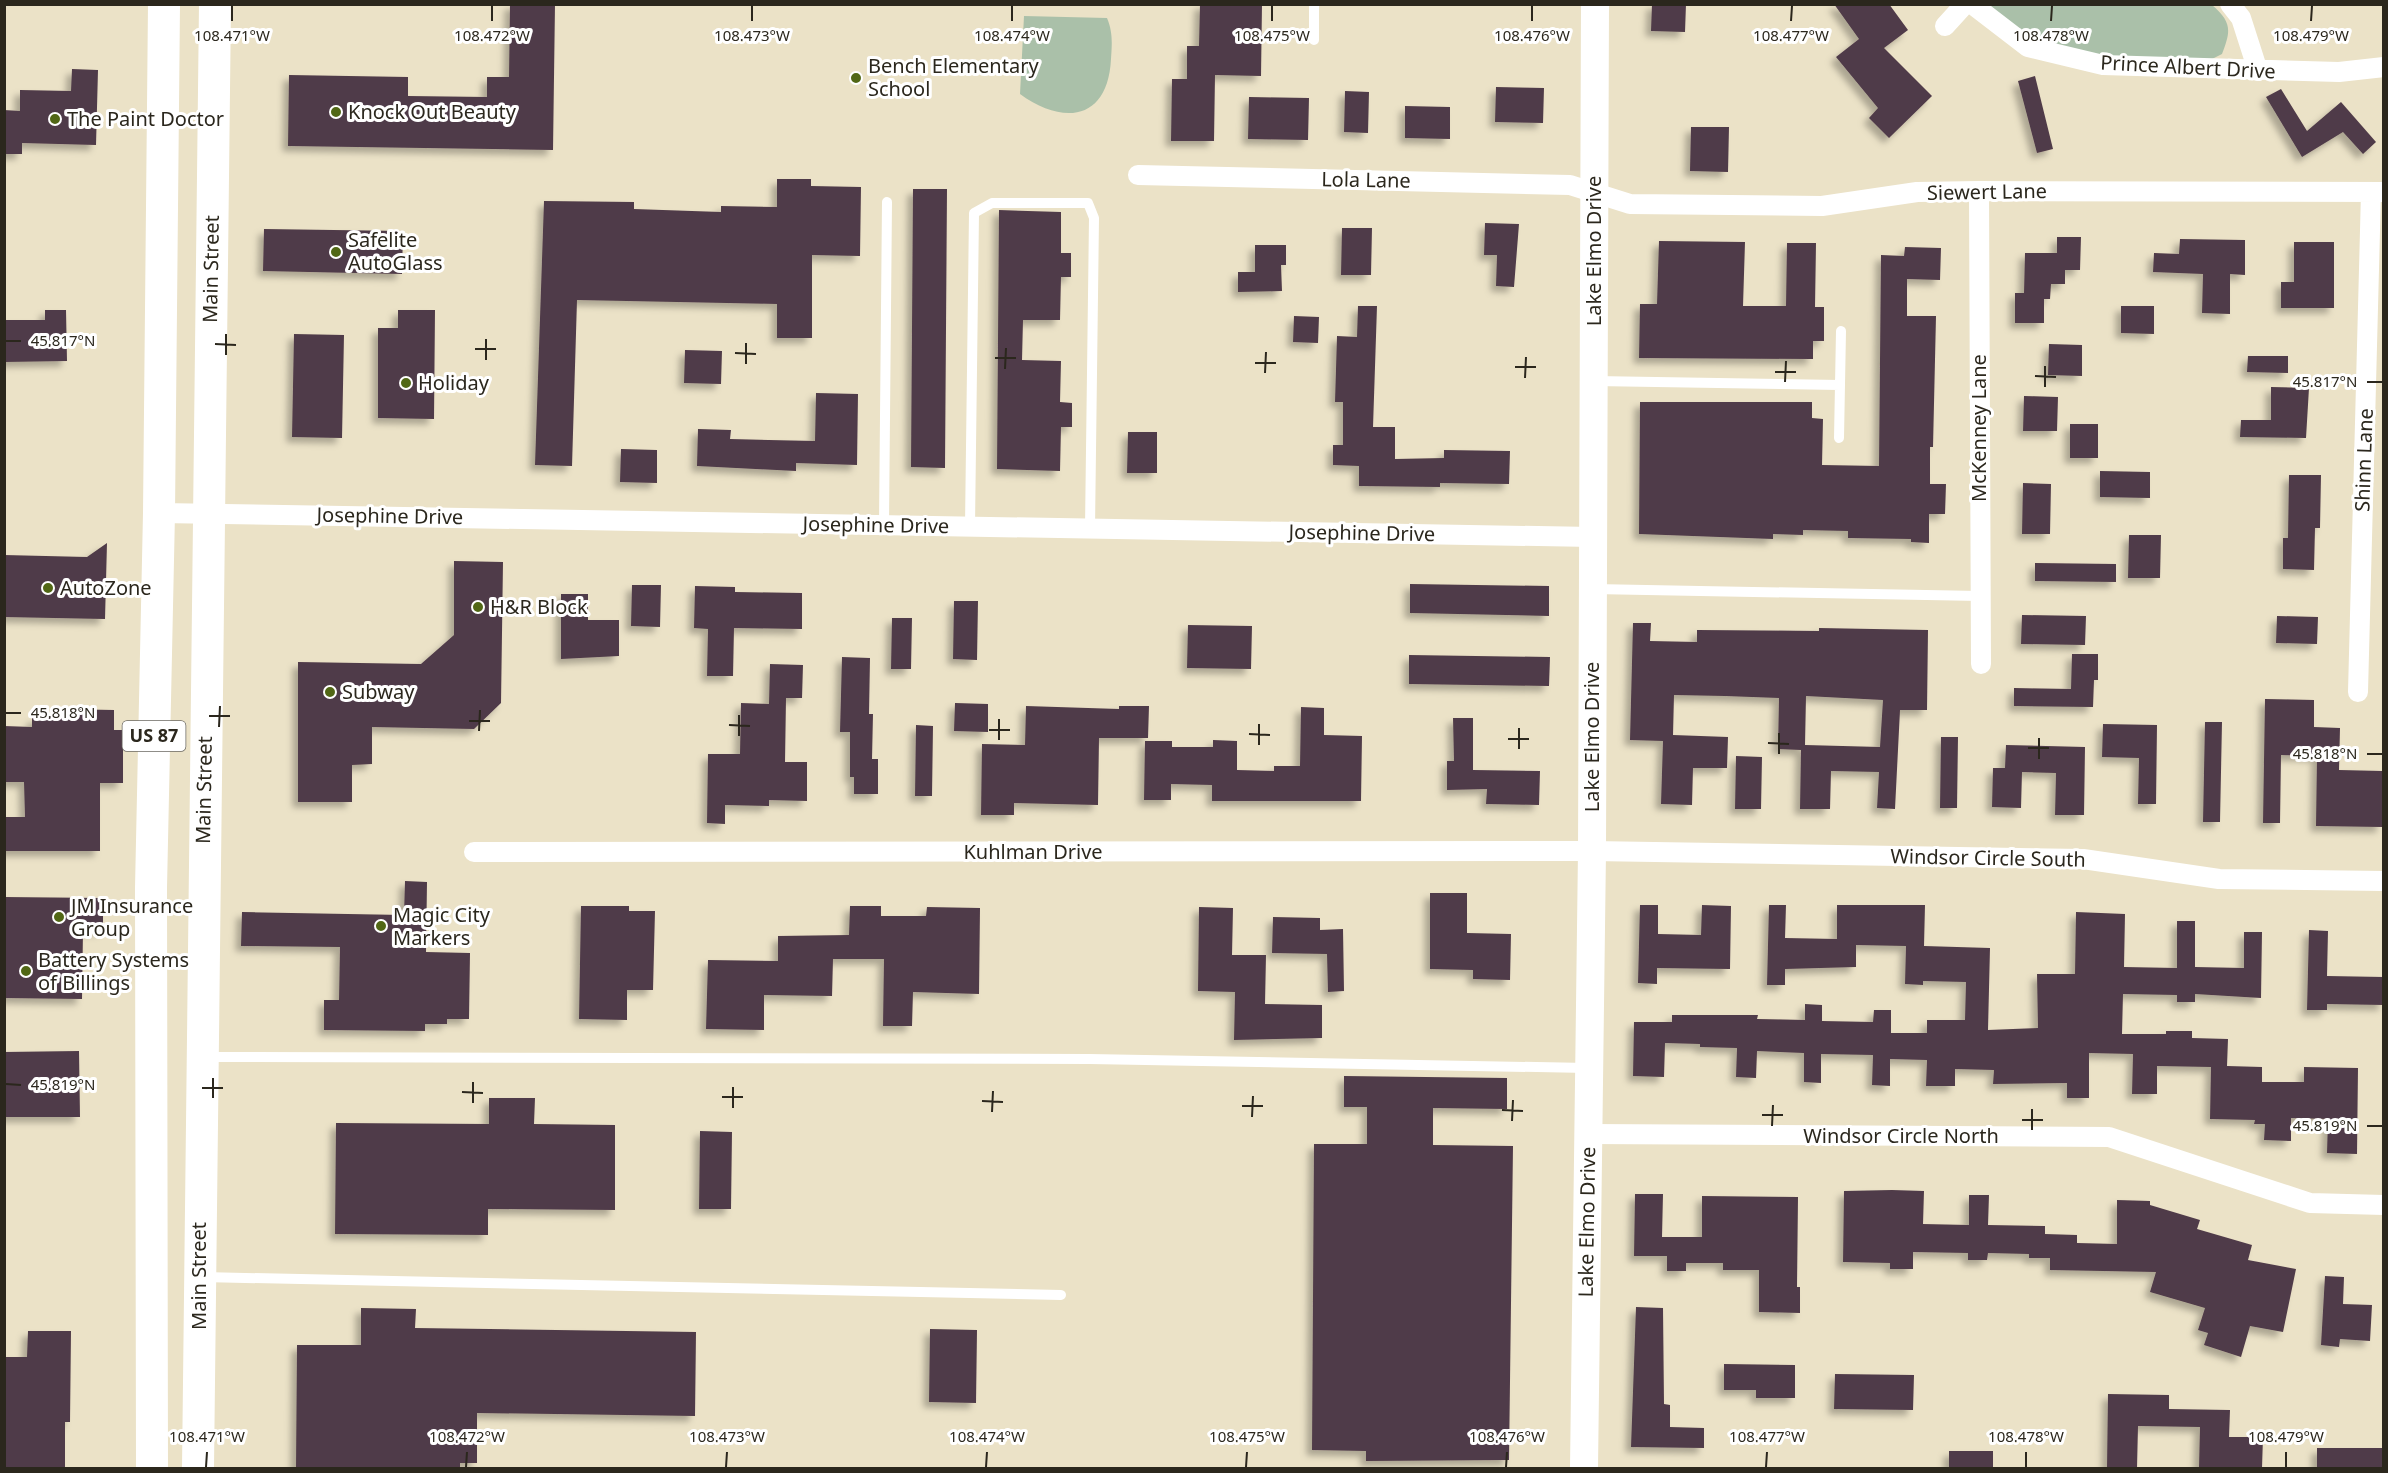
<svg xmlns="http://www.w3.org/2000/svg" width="2388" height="1473" font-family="'Noto Sans',sans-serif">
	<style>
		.green { fill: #aac0a9 }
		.building { fill: #503b48; fill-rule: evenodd; filter: url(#shadow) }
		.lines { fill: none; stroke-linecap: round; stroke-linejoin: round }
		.lane { stroke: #fff; stroke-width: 10 }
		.street { stroke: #fff; stroke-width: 20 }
		.secondary { stroke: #fff; stroke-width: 28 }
		.primary { stroke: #fff; stroke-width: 32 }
		.ticks { fill: none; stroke: #2b271d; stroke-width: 2 }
		.poi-dot { fill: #516715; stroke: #fff; stroke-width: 2 }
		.labels { text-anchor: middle; stroke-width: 6; stroke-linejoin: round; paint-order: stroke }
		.shield { fill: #fff; stroke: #6b6861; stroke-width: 1.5 }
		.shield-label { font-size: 18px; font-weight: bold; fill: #2b271d }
		.poi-label { font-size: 20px; fill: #2b271d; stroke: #fff; text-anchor: start }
		.street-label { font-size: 20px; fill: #2b271d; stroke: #fff }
		.ticks-label { font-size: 15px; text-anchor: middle; fill: #2b271d; stroke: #fff; stroke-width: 6; stroke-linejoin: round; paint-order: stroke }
	</style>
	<defs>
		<filter id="shadow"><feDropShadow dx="-5.5" dy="5.5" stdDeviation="3" flood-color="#0004"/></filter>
	</defs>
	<rect width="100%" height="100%" fill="#ebe2c7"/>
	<path class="green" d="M1984 5H2212C2232 22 2231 31 2222 54L2210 60 2105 58 2045 47Z
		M1024 16 1107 18C1113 32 1112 44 1111 59 1108 120 1064 126 1020 94Z"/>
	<path class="building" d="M510 4H555L553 150 288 146 289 75 408 77V96L487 97V77H509Z
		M1200 4H1262L1261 76 1215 75 1214 141H1171L1172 79H1187V46H1199Z
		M1652 4H1686L1685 32 1651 31Z
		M1834 4H1889L1908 30 1884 48 1932 96 1889 138 1869 118 1878 108 1836 57 1859 39Z
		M72 69 98 70 96 145 22 143V154H4V110L20 111V90L71 91Z
		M2035 76 2053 149 2037 153 2018 81Z
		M1496 87 1544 88 1543 123 1495 122Z
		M2281 89 2307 131 2341 102 2376 142 2363 154 2343 132 2302 157 2266 97Z
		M1345 91 1369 92 1368 133 1344 132Z
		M1249 97 1309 98 1308 140 1248 139Z
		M1405 106 1450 107V139L1405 138Z
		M1691 127H1729L1728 172 1690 171Z
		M777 179H811V186L861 187 860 256 812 255V338H777V304L577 300 572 466 535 465 544 201 634 202V209L721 212V206L777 207Z
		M913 189H947L945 468 911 467Z
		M999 210 1061 212V253H1071V277H1061L1060 320H1023L1022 360 1061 361 1060 402 1072 403V427H1061L1060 471 997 469Z
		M1485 223 1519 224 1514 287 1496 286 1497 255H1484Z
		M1342 228H1372L1371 275H1341Z
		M264 229 403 231 402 274 263 271Z
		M2057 237H2081L2080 270H2065V284H2051L2050 299H2044V323H2015V293H2024L2025 253H2057Z
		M2180 239 2245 240V275L2230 274V314L2202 313 2203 274 2153 272 2154 253 2179 254Z
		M1659 241 1745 242 1743 306H1786L1787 243H1816L1815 307H1824V341H1813V359L1639 358 1640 304H1657Z
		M2294 242H2334V308H2281V282H2294Z
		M1255 245H1286V265H1281L1282 291 1238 292V272H1255Z
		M1905 247 1941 248 1940 280 1907 279V316H1936L1933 447H1930V484H1946L1945 514H1929V543L1911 542V539L1848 538V531L1803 530V535L1773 534V539L1639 534 1640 402H1812V418L1823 419 1822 465 1879 466 1881 255 1904 256Z
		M1358 306H1377L1373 427H1395V459L1444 458V450L1510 451 1509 484 1440 483V487L1359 486V466L1333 465V445H1343V402H1335L1337 336 1357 337Z
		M2121 306H2154V334L2121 333Z
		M45 310H66L67 361 4 362V320H45Z
		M398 310H435L434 419 378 418V328H398Z
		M1294 316 1319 317 1318 343 1293 342Z
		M294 334 344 335 342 438 292 437Z
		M2049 344 2082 345V376L2048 375Z
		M685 350 722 351 721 384 684 383Z
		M2248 356H2288V373L2247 372Z
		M2271 387 2309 388 2306 438 2240 437 2241 420H2271Z
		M816 393 858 394 857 465 796 463V471L697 466 698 429 731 430 730 439 815 441Z
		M2024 396 2058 397 2057 431H2023Z
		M2070 424H2098V458H2070Z
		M1128 432H1157V473H1127Z
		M621 449 657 450V483L620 482Z
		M2100 471 2150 472V498L2100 497Z
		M2289 475H2321L2320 528H2315L2314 570 2283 569V538H2288Z
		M2023 483 2051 484 2050 534H2022Z
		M2129 535H2161L2160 578H2128Z
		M107 543 105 619 4 617V555L87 557Z
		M454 561 503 562 501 703 474 729 372 727V764L352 765V802H298V662L421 664 454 635Z
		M2035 563 2116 564V582L2035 581Z
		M1410 584 1549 586V616L1410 613Z
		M632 585H661L660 627 631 626Z
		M695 586 735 587V592L802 593V629L734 628 733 676H707L708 629 694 628Z
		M561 594H588V620H619V656L561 659Z
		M954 601H978L977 660 953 659Z
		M2022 615 2086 616 2085 645 2021 644Z
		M2277 616 2318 617 2317 644 2276 643Z
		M892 618H912L911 669H891Z
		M1633 623H1651L1650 641 1697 642V630L1819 631V628L1928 630 1927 710H1900L1895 809 1877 808 1879 772 1831 771 1830 809H1800L1801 750 1778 749 1779 698 1725 696 1674 695 1673 735 1728 737 1727 768H1693L1692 805 1661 804 1663 741 1630 740ZM1806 696 1883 700 1880 747 1805 745Z
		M1188 625 1252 626 1251 669 1187 668Z
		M2072 654H2098V680H2094L2093 707 2014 706V688L2071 689Z
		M1409 655 1550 657 1549 686 1409 684Z
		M842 657 870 658 869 714H873L872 759H878V794H854V777H850V732H840Z
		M770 664 803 665 802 698H786L785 762H807V801L769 800V806L725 805V824L707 823 708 754H740L741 703 769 704Z
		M2265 699 2314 700V727L2340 728 2339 770 2383 771 2382 827 2316 826 2317 756 2281 755 2280 823H2263Z
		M955 703 988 704V732L954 731Z
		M1026 706 1119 709V706H1149L1148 738H1099L1098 805 1014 803V815H981L982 744 1025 745Z
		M1301 707 1324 708V735L1362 736 1361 801H1212V785L1171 784V800H1144L1145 741H1172V747H1213V740L1237 741V770L1274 771V766H1300Z
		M59 709 114 710V730H123V783H100V851H4V817H25L24 782H4V726L32 727V718H59Z
		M1453 718H1473V770L1540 771 1539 805 1486 804 1487 789 1447 790V761H1454Z
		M2205 722H2222L2220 822H2203Z
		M2103 724 2157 725 2156 804H2138L2139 758 2102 757Z
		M916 725 933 726 932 796H915Z
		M1941 737H1958L1957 808H1940Z
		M2006 745 2085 747 2084 815H2055L2056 773 2022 772 2021 808 1992 807 1993 768H2005Z
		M1736 756 1762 757 1761 809H1735Z
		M405 881 427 882 426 952 470 953 469 1019H447V1024H425V1031L324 1030V1000H339L340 947 241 946 242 912 404 915Z
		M1430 893H1467V933L1511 934 1510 980 1473 979V970L1430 969Z
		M4 897 103 898V930H83L82 999 4 998Z
		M1640 905H1658V934L1701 935 1702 905 1731 906 1730 969 1657 968V984L1638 983Z
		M1769 905H1786L1785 938 1837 939V905H1925L1924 946 1990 948 1988 1030 2038 1028 2037 974H2075L2076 912 2125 914 2124 967 2177 968V921H2195V967L2244 968V932H2262L2261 998 2195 994V1002H2177V995L2123 994 2122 1034H2166V1031H2192V1038L2228 1039 2227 1066 2262 1067V1082H2304V1067L2358 1068 2357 1154 2327 1153 2328 1119 2291 1118V1141L2264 1140 2265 1124H2254L2255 1120 2210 1119 2211 1067 2157 1066V1094H2132L2133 1054 2089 1053V1098H2067V1083L1993 1084 1994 1070 1955 1069V1086H1926L1927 1060 1890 1059V1086L1872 1085 1873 1055 1821 1054V1083L1804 1082V1053L1757 1051 1756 1078 1736 1077 1737 1048 1700 1047V1044L1665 1043 1664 1077 1633 1076 1634 1022H1672V1015H1758L1757 1019 1805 1020V1004L1822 1005V1021L1873 1022 1874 1010H1891V1033H1927V1020H1965L1966 982 1923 981V985L1905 984 1906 946 1856 945V967L1785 969V985H1767Z
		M581 906H629V911H655L653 990H627V1020L579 1019Z
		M850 906H881V916H926L927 907 980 908 979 994 913 992 912 1026H883L884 959H833L832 996 764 995V1030L706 1029 708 960 778 961V936L849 935Z
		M1199 907 1233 908 1232 955H1266L1265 1004 1322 1005V1038L1234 1040 1235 992 1198 991Z
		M1273 917 1320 918V930L1343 929 1344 991 1328 992 1327 954 1272 953Z
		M2309 930 2328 931 2327 976 2384 977V1005L2327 1004V1010H2307Z
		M79 1051 80 1117H4V1052Z
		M1344 1076 1507 1078V1109L1433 1108V1145L1513 1146 1509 1460 1366 1461V1451L1312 1450 1314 1144H1367V1107H1344Z
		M489 1098H535L534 1124 615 1125V1210L488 1209V1235L335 1234 336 1123 489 1124Z
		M700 1131 732 1132 731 1209H699Z
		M1892 1190 1924 1191 1923 1224 1969 1225V1195H1989L1988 1225 2045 1226V1234L2077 1235V1243L2117 1244V1200L2150 1201V1205L2200 1220 2197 1229 2252 1245 2248 1260 2296 1269 2283 1332 2250 1326 2241 1357 2204 1345 2208 1333 2198 1330 2205 1308 2150 1292 2156 1272 2050 1270V1258H2029V1254L1988 1253 1987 1260H1968V1253L1913 1252V1269H1890V1263L1843 1262 1844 1191Z
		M1635 1194H1663L1662 1237H1702V1196L1798 1197 1797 1287H1800V1313L1759 1312V1270H1723V1263H1686V1271H1667V1256H1634Z
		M2325 1276 2344 1277 2343 1304 2372 1305 2370 1341 2340 1339 2339 1347 2321 1345Z
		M1636 1307 1663 1308 1664 1404 1670 1405V1427L1704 1428V1448L1631 1447Z
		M361 1308 416 1309 415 1328 696 1332 695 1416 477 1413V1463H460V1468H296L297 1345H361Z
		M930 1329 977 1330 976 1403 929 1402Z
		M28 1331H71L70 1422H65V1468L4 1467V1357H27Z
		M1724 1364 1795 1365V1398H1756V1390H1724Z
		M1835 1374 1914 1375 1913 1410 1834 1409Z
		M2108 1394 2169 1395V1409L2230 1410 2229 1437H2263L2262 1468H2199L2200 1427 2138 1426 2137 1468H2107Z
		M2317 1448H2384V1468H2317Z
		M1949 1451H1993V1468H1949Z"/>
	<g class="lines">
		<path class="lane" d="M1314 40V4
			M1594 381 1840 385
			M1839 438 1841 331
			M884 525 887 202
			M970 526 974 213 992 203H1088L1094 218 1090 528
			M1593 589 1980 596
			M206 1057 1089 1059 1588 1068
			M202 1277 1061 1295"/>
		<path class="street" d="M1972 4 2028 47 2103 65 2339 72 2384 67
			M2230 4 2241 18 2258 71
			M1945 26 1965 4
			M1138 175 1570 185 1630 204 1822 206 1917 192 1979 191 2384 192
			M1979 191 1981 664
			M159 513 1593 537
			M2358 692 2371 192
			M474 852 1592 851 2083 859 2219 879 2384 881
			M1587 1134 2109 1137 2310 1203 2384 1205"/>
		<path class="secondary" d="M1584 1468 1592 851 1595 4"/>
		<path class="primary" d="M152 1468 151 888 159 513 164 4
			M198 1468 215 4"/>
	</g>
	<path class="ticks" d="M232 21V6M492 21V6M752 21V6M1012 21V6M1272 21V6M1532 21V6M1791 21 1792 6M2051 21 2052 6M2311 21 2312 6M6 341H21M215 344 236 345M475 349H496M735 353 756 354M226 355V334M995 358H1016M486 360V339M1255 363H1276M746 364V343M1515 367H1536M1005 369 1006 348M1775 372H1796M1265 373 1266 352M2035 376 2056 377M1525 378 1526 357M1785 382 1786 361M2367 382H2382M2045 387V366M6 713H21M209 716H230M469 721H490M729 725 750 726M219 727 220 706M989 730H1010M479 731 480 710M1249 734 1270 735M739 736V715M1508 739H1529M999 740V719M1768 743 1789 744M1259 745V724M2028 748H2049M1519 749V728M1779 754V733M2367 754H2382M2039 759V738M6 1084 21 1085M202 1088H223M462 1092 483 1093M722 1097H743M213 1098V1078M982 1101 1003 1102M473 1103V1082M1242 1106H1263M733 1108V1087M1502 1110 1523 1111M992 1112 993 1091M1762 1115H1783M1252 1117 1253 1096M2022 1120H2043M1512 1121 1513 1100M1772 1126 1773 1105M2367 1126H2382M2032 1130V1109M206 1467 207 1452M466 1467 467 1452M726 1467 727 1452M986 1467 987 1452M1246 1467 1247 1452M1506 1467 1507 1452M1766 1467 1767 1452M2026 1467V1452M2286 1467V1452"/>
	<g class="poi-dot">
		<circle cx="856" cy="78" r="6"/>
		<circle cx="336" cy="112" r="6"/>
		<circle cx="55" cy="119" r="6"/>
		<circle cx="336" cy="252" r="6"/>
		<circle cx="406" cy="383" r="6"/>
		<circle cx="48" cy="588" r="6"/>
		<circle cx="478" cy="607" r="6"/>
		<circle cx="330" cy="692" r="6"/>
		<circle cx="59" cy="917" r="6"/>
		<circle cx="381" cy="926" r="6"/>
		<circle cx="26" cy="971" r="6"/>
	</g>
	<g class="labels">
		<rect class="shield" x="122.5" y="721" width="63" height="30" rx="4.5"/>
		<g class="shield-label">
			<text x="154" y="742">US 87</text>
		</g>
		<g class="poi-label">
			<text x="868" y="73">Bench Elementary<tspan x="868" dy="23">School</tspan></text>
			<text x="348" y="119">Knock Out Beauty</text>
			<text x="67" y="126">The Paint Doctor</text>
			<text x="348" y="247">Safelite<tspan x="348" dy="23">AutoGlass</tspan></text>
			<text x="418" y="390">Holiday</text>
			<text x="60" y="595">AutoZone</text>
			<text x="490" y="614">H&amp;R Block</text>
			<text x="342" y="699">Subway</text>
			<text x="71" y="913">JM Insurance<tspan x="71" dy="23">Group</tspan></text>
			<text x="393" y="922">Magic City<tspan x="393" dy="23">Markers</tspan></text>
			<text x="38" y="967">Battery Systems<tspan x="38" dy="23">of Billings</tspan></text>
		</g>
		<g class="street-label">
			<text transform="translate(2188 67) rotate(3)" y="7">Prince Albert Drive</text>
			<text transform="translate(1366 180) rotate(1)" y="7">Lola Lane</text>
			<text transform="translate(1987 192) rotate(-1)" y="7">Siewert Lane</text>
			<text transform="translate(1594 251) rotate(-90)" y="7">Lake Elmo Drive</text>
			<text transform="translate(211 269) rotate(-89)" y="7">Main Street</text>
			<text transform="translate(1979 428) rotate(-90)" y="7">McKenney Lane</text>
			<text transform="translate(2364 460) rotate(-88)" y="7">Shinn Lane</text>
			<text transform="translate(390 516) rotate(1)" y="7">Josephine Drive</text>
			<text transform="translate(876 525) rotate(1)" y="7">Josephine Drive</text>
			<text transform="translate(1362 533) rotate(1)" y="7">Josephine Drive</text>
			<text transform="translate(1592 737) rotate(-90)" y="7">Lake Elmo Drive</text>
			<text transform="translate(204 790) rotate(-89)" y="7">Main Street</text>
			<text x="1033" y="859">Kuhlman Drive</text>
			<text transform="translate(1988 858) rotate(1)" y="7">Windsor Circle South</text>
			<text x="1901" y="1143">Windsor Circle North</text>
			<text transform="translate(1587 1222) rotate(-89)" y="7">Lake Elmo Drive</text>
			<text transform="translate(199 1276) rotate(-90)" y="7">Main Street</text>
		</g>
	</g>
	<g class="ticks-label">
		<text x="232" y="41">108.471°W</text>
		<text x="492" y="41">108.472°W</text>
		<text x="752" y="41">108.473°W</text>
		<text x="1012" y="41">108.474°W</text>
		<text x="1272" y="41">108.475°W</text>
		<text x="1532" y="41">108.476°W</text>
		<text x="1791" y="41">108.477°W</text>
		<text x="2051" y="41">108.478°W</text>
		<text x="2311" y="41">108.479°W</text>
		<text x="63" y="346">45.817°N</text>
		<text x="2325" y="387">45.817°N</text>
		<text x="63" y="718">45.818°N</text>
		<text x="2325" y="759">45.818°N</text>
		<text x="63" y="1090">45.819°N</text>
		<text x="2325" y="1131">45.819°N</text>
		<text x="207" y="1442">108.471°W</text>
		<text x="467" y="1442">108.472°W</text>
		<text x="727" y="1442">108.473°W</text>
		<text x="987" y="1442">108.474°W</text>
		<text x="1247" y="1442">108.475°W</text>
		<text x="1507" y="1442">108.476°W</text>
		<text x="1767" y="1442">108.477°W</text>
		<text x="2026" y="1442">108.478°W</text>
		<text x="2286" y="1442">108.479°W</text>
	</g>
	<rect width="2388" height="1473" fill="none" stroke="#2b271d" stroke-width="12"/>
</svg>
